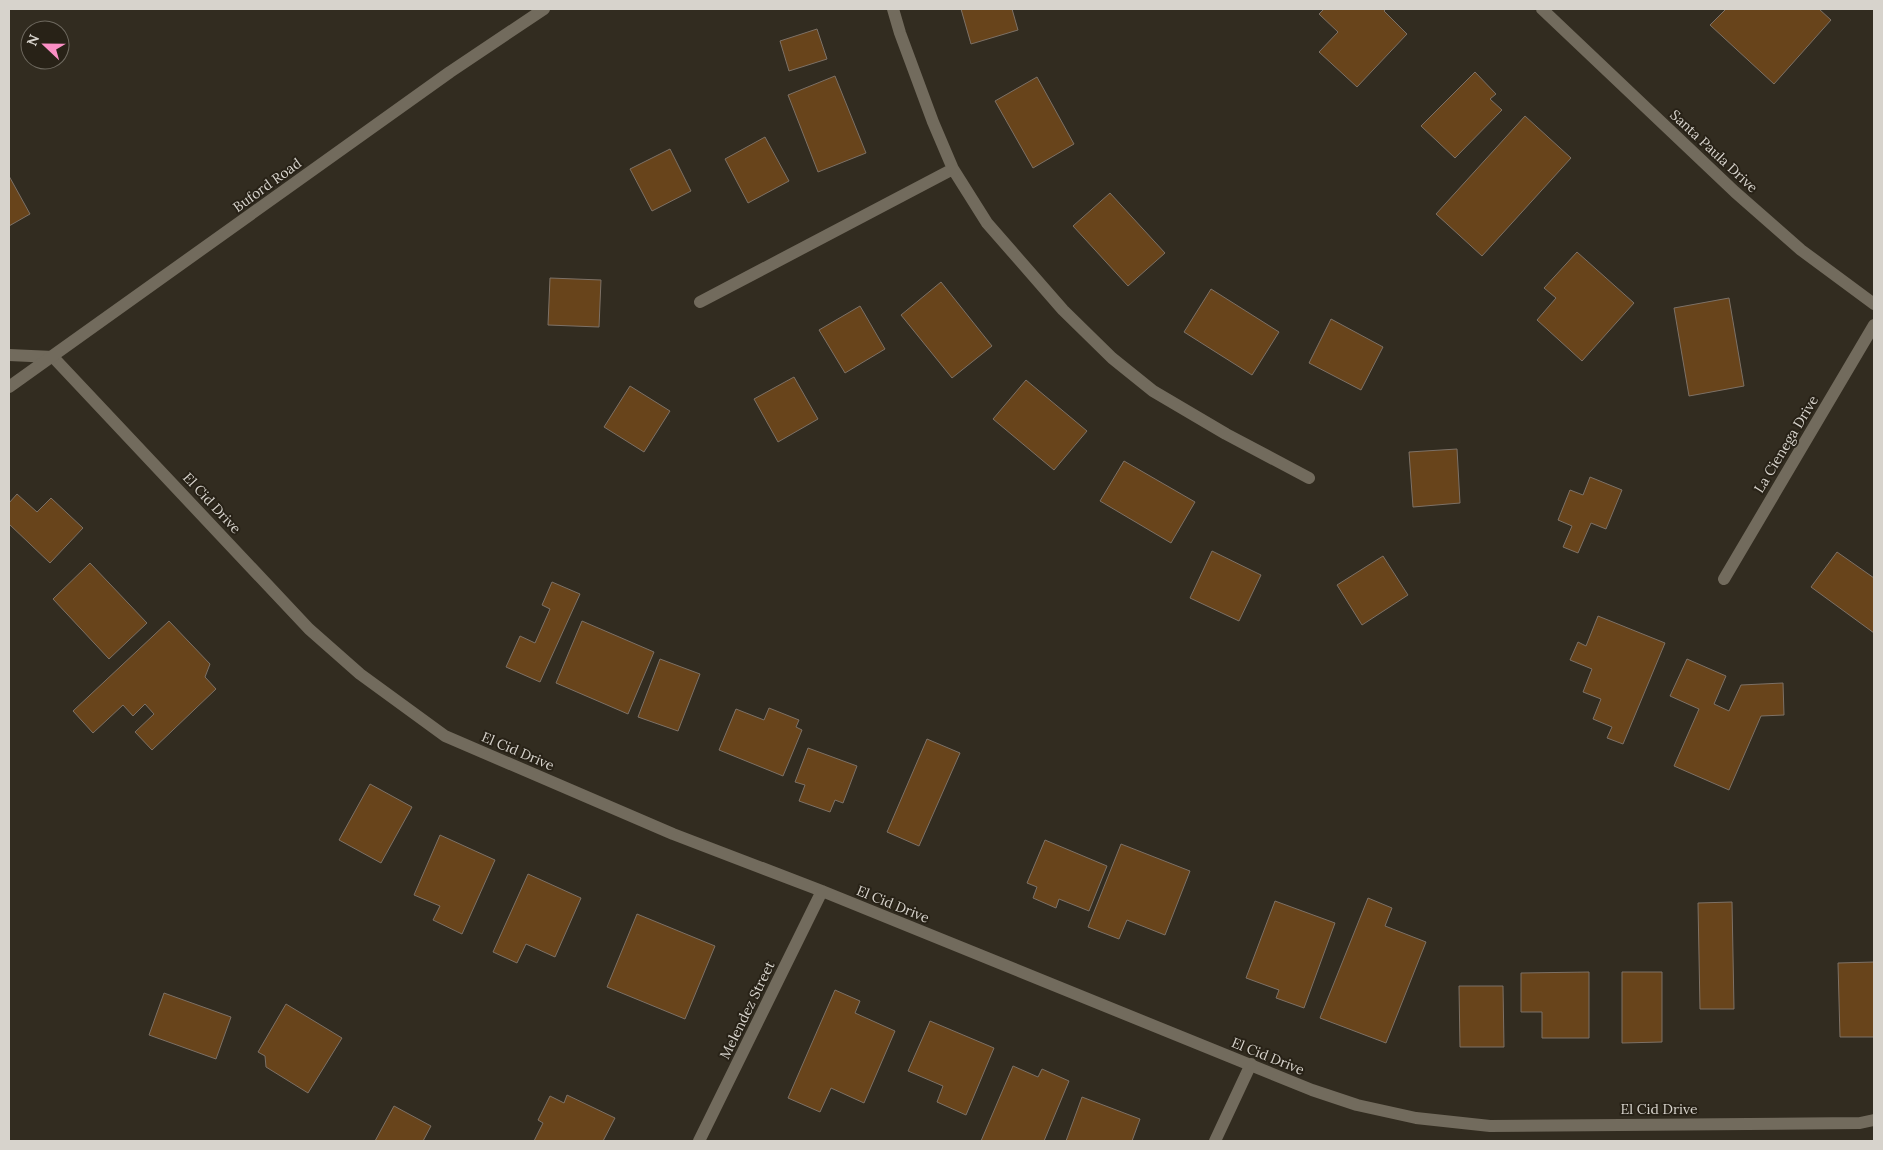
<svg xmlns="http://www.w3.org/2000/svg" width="1883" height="1150" font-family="Lora,serif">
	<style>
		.building { fill: #68441b; stroke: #7d7166 }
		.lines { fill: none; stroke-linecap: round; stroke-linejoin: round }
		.lane { stroke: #726b5d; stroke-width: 12 }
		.street { stroke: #726b5d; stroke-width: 12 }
		.secondary { stroke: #726b5d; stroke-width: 12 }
		.labels { text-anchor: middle; stroke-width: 4; stroke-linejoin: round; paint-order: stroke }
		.street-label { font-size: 14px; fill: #d7d3cc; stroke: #282217 }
	</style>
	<rect width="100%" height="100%" fill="#322c20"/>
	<path class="building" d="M961 9H1012L1018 30 971 44Z
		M1324 9H1386L1384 11 1407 34 1357 87 1319 52 1338 32 1319 14Z
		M1726 9H1819L1831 20 1774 84 1710 25Z
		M817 29 827 59 789 71 780 41Z
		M1475 72 1496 94 1490 99 1502 110 1455 158 1421 126Z
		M835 76 866 153 818 172 788 95Z
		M1037 77 1074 144 1033 168 995 101Z
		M1525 116 1571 158 1482 256 1436 214Z
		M765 137 789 181 748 203 725 159Z
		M670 149 691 191 652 211 630 169Z
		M9 176 30 214 9 226Z
		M1110 193 1165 253 1128 286 1073 226Z
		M1577 252 1634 303 1582 361 1537 320 1556 298 1544 288Z
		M550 278 601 280 599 327 548 325Z
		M941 282 992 346 952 378 901 315Z
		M1211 289 1279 332 1252 375 1184 332Z
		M1729 298 1744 386 1689 396 1674 308Z
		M860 306 885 349 845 373 819 330Z
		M1331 319 1383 347 1361 390 1309 363Z
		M794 377 818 419 778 442 754 399Z
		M1026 380 1087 431 1054 470 993 419Z
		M630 386 670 411 644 452 604 427Z
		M1457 449 1460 503 1413 507 1409 452Z
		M1124 461 1195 502 1171 543 1100 501Z
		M1590 477 1622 490 1606 529 1591 523 1578 553 1563 547 1572 526 1558 520 1570 490 1583 495Z
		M17 494 37 512 51 498 83 528 50 563 9 524V503Z
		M1212 551 1261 575 1239 621 1190 598Z
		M1837 552 1874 578V633L1811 587Z
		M1383 556 1408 595 1362 625 1337 585Z
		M90 563 147 623 109 659 53 599Z
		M552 582 580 594 540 682 506 667 520 636 535 643 550 609 542 605Z
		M1598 616 1665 643 1623 744 1607 738 1612 727 1593 719 1601 699 1583 692 1592 669 1570 660 1578 642 1586 646Z
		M169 621 210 664 205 677 216 689 152 750 135 732 154 714 145 704 133 716 123 705 93 733 73 711Z
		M582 621 654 652 628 714 556 683Z
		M660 659 700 674 678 731 638 717Z
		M1687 659 1726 676 1714 704 1729 711 1741 685 1783 683 1784 715 1761 716 1729 790 1674 766 1699 709 1670 696Z
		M769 708 799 720 796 727 802 730 783 776 719 750 736 709 764 720Z
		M927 739 960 753 919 846 887 832Z
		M808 748 857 766 843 803 835 800 830 812 799 801 805 785 795 782Z
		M370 784 412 807 381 863 339 840Z
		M440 835 495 860 462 934 433 920 440 906 414 895Z
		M1045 840 1107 866 1089 911 1059 899 1056 908 1033 898 1037 887 1027 883Z
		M1121 844 1190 871 1165 935 1127 920 1119 939 1088 927Z
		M528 874 581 898 555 957 526 944 517 963 493 952Z
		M1368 898 1392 908 1385 926 1426 942 1386 1043 1320 1018Z
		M1275 901 1335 923 1304 1008 1276 998 1279 990 1246 978Z
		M1732 902 1734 1009H1700L1698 903Z
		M637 914 715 946 685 1019 607 987Z
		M1874 962V1037H1840L1838 963Z
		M1589 972V1038H1542V1012H1521V973Z
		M1622 972H1662V1042L1622 1043Z
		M1459 986H1503L1504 1047H1460Z
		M835 990 860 1001 855 1013 895 1031 864 1103 831 1088 820 1112 788 1098Z
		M164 993 231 1017 216 1059 149 1035Z
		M286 1004 342 1038 308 1093 266 1067 265 1056 258 1052Z
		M930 1021 994 1048 966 1115 937 1102 943 1086 908 1071Z
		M1013 1066 1038 1077 1042 1069 1069 1081 1044 1141H981Z
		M567 1095 615 1118 603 1141H534L543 1123 538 1120 550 1096 564 1103Z
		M1082 1097 1140 1119 1132 1141H1066Z
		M394 1106 431 1126 423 1141H375Z"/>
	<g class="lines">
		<path class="lane" d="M9 355 53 357"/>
		<path class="street" d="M893 9 900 33 933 122 953 169 987 223 1063 310 1112 358 1153 391 1226 434 1309 478
			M1542 9 1735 192 1801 250 1874 304
			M700 302 953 169
			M53 357 309 629 360 674 445 736 673 834 822 891 1312 1090 1357 1105 1416 1118 1490 1126 1860 1123 1874 1120
			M1724 579 1874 325
			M699 1141 822 891
			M1215 1141 1251 1064"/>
		<path class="secondary" d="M9 387 450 72 544 9"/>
	</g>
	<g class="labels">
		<g class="street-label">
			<text transform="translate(1714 151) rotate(43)" y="5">Santa Paula Drive</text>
			<text transform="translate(267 185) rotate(-36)" y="5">Buford Road</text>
			<text transform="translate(1786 444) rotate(-59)" y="5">La Cienega Drive</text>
			<text transform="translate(212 503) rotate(47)" y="5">El Cid Drive</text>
			<text transform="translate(518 751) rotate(23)" y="5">El Cid Drive</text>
			<text transform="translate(893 904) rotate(22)" y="5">El Cid Drive</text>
			<text transform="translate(747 1010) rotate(-64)" y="5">Melendez Street</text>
			<text transform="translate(1268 1056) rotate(22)" y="5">El Cid Drive</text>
			<text x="1659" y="1114">El Cid Drive</text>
		</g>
	</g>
	<rect width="1883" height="1150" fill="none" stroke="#d7d3cc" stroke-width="20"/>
	<g transform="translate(45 45) rotate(292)"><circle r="24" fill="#282217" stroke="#6e695f"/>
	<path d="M0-4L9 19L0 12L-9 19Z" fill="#fb8fc5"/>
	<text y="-8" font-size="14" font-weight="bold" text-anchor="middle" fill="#d7d3cc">N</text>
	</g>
</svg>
